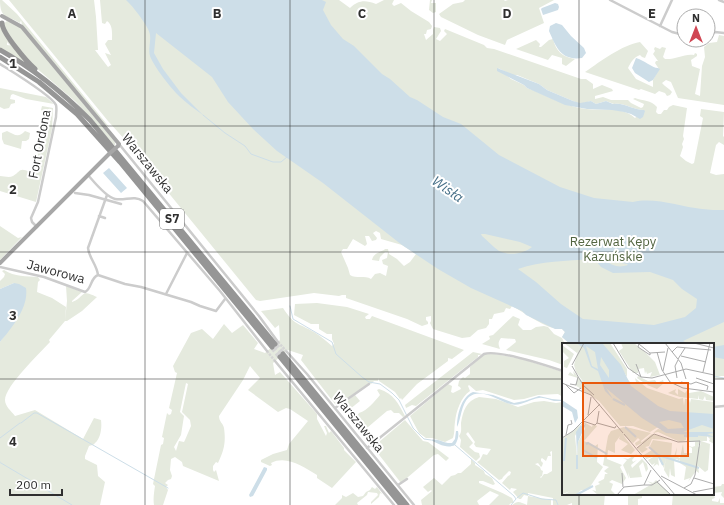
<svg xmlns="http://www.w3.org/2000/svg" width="724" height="505" font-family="'IBM Plex Sans',sans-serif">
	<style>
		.green { fill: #e5eade; fill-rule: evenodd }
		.water { fill: #cddee8; fill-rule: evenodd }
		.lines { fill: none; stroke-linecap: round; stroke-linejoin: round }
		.stream { stroke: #cddee8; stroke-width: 1 }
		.minor-tunnel { stroke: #d5d5d5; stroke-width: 2.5; stroke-dasharray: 2.5 1; stroke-linecap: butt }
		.highway-tunnel { stroke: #d5d5d5; stroke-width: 5; stroke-dasharray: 5 2.5; stroke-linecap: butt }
		.minor { stroke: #ccc; stroke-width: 2.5 }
		.major { stroke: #a7a7a7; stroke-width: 4 }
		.highway { stroke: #969696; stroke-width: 5 }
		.major-bridge { stroke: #a7a7a7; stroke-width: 4 }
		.grid { fill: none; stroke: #2f2f2f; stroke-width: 1; stroke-opacity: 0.55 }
		.labels { text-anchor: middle; stroke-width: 4; stroke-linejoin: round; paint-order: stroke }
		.shield { fill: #fff; stroke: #6d6d6d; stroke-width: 1 }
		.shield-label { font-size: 12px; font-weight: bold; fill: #2f2f2f }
		.street-label { font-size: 13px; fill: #2f2f2f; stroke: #fff }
		.park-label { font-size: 13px; fill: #536541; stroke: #fff }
		.water-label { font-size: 14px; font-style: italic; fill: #466f87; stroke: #fff }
		.inset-river { fill: none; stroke: #cddee8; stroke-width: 2 }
		.inset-road { fill: none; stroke: #acacac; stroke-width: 1 }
		.view { fill: #e8590c; fill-opacity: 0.15; stroke: #e8590c; stroke-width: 2 }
		.inset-edge { fill: none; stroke: #2f2f2f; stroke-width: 2 }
		.grid-label { font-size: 13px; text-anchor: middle; font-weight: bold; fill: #2f2f2f; stroke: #fff; stroke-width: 4; stroke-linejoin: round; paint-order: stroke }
	</style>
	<rect width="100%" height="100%" fill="#fff"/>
	<path class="green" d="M0 0H2L17 14 110 128 106 125 105 126 22 25 21 20 20 23C7 15 0 19 0 0Z
		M9 0H94L96 17 98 50H95L108 67 111 65 105 53 111 55 105 44 108 40H112C112 33 113 25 107 21L105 24 102 23 100 0H339L350 8C359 0 365 0 376 4L384 0H394L392 4 394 6 401 3 411 11 429 22 432 26 431 29 427 30 426 34H424L426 40 433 34V30L434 27 440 28 441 31 436 39 440 41 447 34 444 31 445 29 484 45 487 48 494 49 581 79H586L593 84V89L602 85 612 89 613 91 595 96V99L603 97 611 100H628L631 103 641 108 643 107 644 104 633 99 635 98C643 101 651 100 657 107L656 112 658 114H661L664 110H667L669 107 673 105 687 108 683 136 684 139 682 144 683 147 680 156 686 161 692 164 694 163 703 118 700 116 701 109 724 112 723 136 724 137V145L719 142 716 145 710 173 716 175 724 174V376H717L724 378V379L713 378V375H715L713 373V344H570L562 337 565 332 562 329C546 330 526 313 512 306L510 309 506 308 504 312 494 314 492 319H489V324L486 328 478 330 470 337 462 338 433 329 430 323 431 321V316L426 317V320L428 322V324L422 326 407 319 346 298V295H342L339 296 314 293 260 301 256 300 127 142 108 121ZM498 68 512 75H517L539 84 547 90 573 101 580 104 591 101 596 104 606 101 614 104C624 102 633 110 644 110L635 118C622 106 602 111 586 109 565 107 547 95 527 88L524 85 511 79ZM376 231 380 233 381 239 402 245 416 254 410 262 404 266 397 259 389 254 388 249H385L384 250C379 252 373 254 372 260L379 261 380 257 385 252H388L387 258 382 260 383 264 388 266 386 276 380 273 375 274 371 279C365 275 356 279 350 275L348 268 341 252 343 249H347L353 239 365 246 367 244 365 236H369L372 241 376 240 377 238 373 233Z
		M430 0H432L431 3H436V12L433 13 429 10Z
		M465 0H504L505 1 508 0H554L539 8 544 23 507 40 505 45 478 35 441 17 439 14 453 4 463 2Z
		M7 21 12 23 21 28 114 141 115 143V146L76 102 28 61 3 27V24Z
		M0 26 13 45 11 46 7 42V45L14 46 30 65 0 48Z
		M719 35 724 36V105L678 98 671 82 666 80 662 83C665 87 669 88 672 92L670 95 667 96 665 93 659 91 655 94 641 89 639 90 585 72C601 61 622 45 640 42L648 51 645 58 642 57 640 55C634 57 631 62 628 68L636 79 653 87V80L659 69 655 63 656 61H658L653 54 655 51 654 49 655 47 660 49 662 47 666 48 663 57 665 59C675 60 685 53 694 55L695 53 697 54V56L691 60 692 66 700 69 695 94 700 96 702 66 705 57 704 47 709 43 717 42Z
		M553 39C556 51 562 57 575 59L566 66 562 64V58L552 55 548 60 516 49 536 40 540 44 539 47H541L549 40Z
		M0 88 46 97 54 104 26 99 13 94 11 95 10 99 15 100V103L11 104 9 108 4 109 0 107Z
		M42 106 53 108 52 129 36 202 0 191V176C4 176 9 178 13 176 21 171 19 167 30 172H32L38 153 39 145 46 114 41 110Z
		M7 131C14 134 18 139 25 131L30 133 29 139 26 141H22L21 149 4 144 2 139V133Z
		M0 226 18 238 22 237 0 260Z
		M4 270C15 277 26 276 38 277L40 280 38 282 37 292 52 298 66 307 65 321 67 301 66 286 82 292 72 301V302C86 297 79 288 97 297L82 311 67 321H65L49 340 50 342C40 353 5 386 5 400 5 406 11 411 15 416L35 410 83 439 94 418 101 420C102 427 101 438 95 443 94 445 91 445 89 446L85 456V459L97 465 98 476 105 482 100 505H0V342L9 329 14 283 0 289V281L4 277 5 274 2 271Z
		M317 303 347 307 369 314 365 317 366 319H370L372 316 464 350 452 359 448 358V361L417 384 402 400 401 398 400 399 395 392 379 381 378 378V381H374L371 384 369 383 338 405 335 404 301 360 303 355 288 350 273 363 275 375 280 372 317 414V419L326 436 327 433 324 426H326L329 433 331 431 344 448V450L356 462 332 488 317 478V475C303 467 287 455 271 463L272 465 270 466 261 462V460L273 454 287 450 289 444 308 421 290 409 286 408 278 412 248 390 260 378 250 366 243 380 219 416C219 422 223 423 224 428 226 443 224 450 218 463L216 462 213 466V470L214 472 216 470 219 481 183 466 182 462 175 457 171 459 170 470 172 476 171 479 168 480 165 483 168 485 166 487 168 490 163 505H154C153 499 154 493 155 486L153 484 161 445 163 444 164 438 162 437 167 413 169 415 171 414 172 410 169 408 177 373 175 372 173 366 191 333 202 329 213 339 224 324 232 333 243 325 258 343 254 349 265 353 280 340 279 325 275 328 261 311 283 308C294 325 298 323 314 332 321 336 326 341 332 346L334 344 332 339V334H327L319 329V324H311L294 315 295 304ZM186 383 188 384 182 412 190 420 191 426 185 440 184 442 179 441 176 451 174 447 181 435 184 416 180 412Z
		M513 316 520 319 518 325 523 330H531L536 327 544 326 548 327 554 334 562 338 565 344H563V365L549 360 506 350 516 342 515 339 501 338C498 342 498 344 500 349L482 344 490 339 489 336 493 335Z
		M473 352 482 354 480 355H478V357L416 406 412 405 406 408 405 405Z
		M489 353 522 359 563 372V397L558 394 538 395 524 399 514 400 483 390 476 391 469 385 468 386 470 391C461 397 456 411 455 422 454 428 455 432 453 438L445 442 432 438H426L419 433 410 416 448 384 452 386 451 392 453 393 461 389 460 387 458 386 459 381 463 377 465 378 470 374V367L483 355Z
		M379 389C394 394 398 403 405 416L403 417 399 413H394L391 410 387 411 361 433 349 419C355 420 356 417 359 413 368 410 374 402 380 395L377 390Z
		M355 395 360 401 345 413 339 407Z
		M479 397 496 399 518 407 534 402 544 401 556 403 563 402V494H593L594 496 596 494H605L604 505H572V503L567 505H553V498L528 493V496L551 500V505H512C518 500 520 502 527 505L528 496 524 495 521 499H519L513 492 517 489 511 488 510 490 502 483 508 476 510 475 511 472 509 471 503 477 502 479 499 480 477 462 480 460 483 454 487 455 491 449 476 447 474 444 475 442 468 432 466 434 473 443 469 447 475 452 479 453 480 457 476 461 460 447 461 440 459 436C462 432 461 429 461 423 463 411 466 401 479 397ZM552 451V471L547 474H544L541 478 540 477 542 476 543 471 541 470 540 467 535 464 538 463 541 467 542 466 543 463 541 461V459L542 458 546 461 548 456H551L550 452Z
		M405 420 423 441 428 442 449 458 446 461 438 454 434 455 401 483 373 447Z
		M471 459 475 463V465L484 471 485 474 492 478 495 484 493 485 483 481H479V483C491 488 501 492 512 498L514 503H511L509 505H489L499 495 490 491 477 501 479 505H422L421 500 432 491 431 490 428 492 423 487 434 478 442 485 451 476 455 475 458 473H461L471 464Z
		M722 484H724V498L721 495 722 492 713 493V487L721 486Z
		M372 487 375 489 377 487 382 494 380 493 379 497 371 504V502L378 495 377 493 368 492 367 495 357 503 358 505H335L342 498V495L346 497 353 493 358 497 363 496 366 492 370 490Z
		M713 493 715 498 712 499V501L718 502 720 498V503H724V505H672L673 494H713Z
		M628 494H642V498L638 499V505H628Z"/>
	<path class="water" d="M126 0H322L326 2 323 10 331 25 343 39 354 46 382 74 390 79 410 97 417 100 443 117 461 124 499 155 560 187 594 198 633 202C656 197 680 207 702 209 709 210 717 210 724 210V322L683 341 689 344H570L562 337 565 332 562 329H555L526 315 522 311 471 288 438 269 402 245 323 183 277 151 253 129 228 102 212 77 156 33 154 53 163 69 181 93 203 115C195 109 186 103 179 96 171 88 154 67 150 56 148 50 151 41 150 35 150 28 132 5 126 0ZM485 234 520 242 532 247C523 254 510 256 499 251 493 247 487 240 482 236L481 234ZM591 259 596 261 601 267 613 273 650 272 673 280 682 289 697 299 696 308 685 317 654 325 583 319 561 304 536 282 518 269C541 261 567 261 591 259ZM605 260 627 264 628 265C619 268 612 266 605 260Z
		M555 3 558 4 559 7 558 10 543 15 541 9 542 8Z
		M556 23 562 25 571 36 584 48 586 53 582 58C561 61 556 47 549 31L550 26Z
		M636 58C644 60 652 68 658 68L660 69 653 80 649 82 635 73 632 68Z
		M497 68 539 84 547 90 573 101 580 103 591 101 596 104 606 101 613 104C624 102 633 110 644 110L645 111 643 117 640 119 631 114 624 112 612 110 587 109 565 105 527 88 524 85 497 71Z
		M109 168 127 188 121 193 103 173Z
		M14 283 19 284 26 288C29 307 12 328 0 342V289Z
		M724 345V359L713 357V347Z
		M473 392 493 395 514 403 524 401 539 396 552 399 563 400V401C560 401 557 401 554 401 549 400 544 397 539 398 529 399 521 407 510 404 499 401 481 387 469 397 461 404 461 420 457 427 457 415 461 397 473 392Z
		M456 431H458C459 436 458 440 455 445 447 449 438 444 431 440 438 438 444 444 452 443L455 439Z
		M264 467 267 468V470L253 496 250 497 249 495Z"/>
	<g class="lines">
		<path class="stream" d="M203 115 225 133 245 146 251 154 273 162H281L287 157
			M290 306 293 319 332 342 336 354 362 377 369 382 380 384 392 393 399 400 413 428 424 439 431 440
			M713 376 724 378
			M21 423 34 413H37L168 488
			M0 438 20 423
			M455 445 514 496 516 499 511 505
			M0 462V463
			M1 463 72 505
			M517 498 523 493 542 499 556 500 558 505"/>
		<path class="minor-tunnel" d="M278 342 287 352
			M267 351 275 361"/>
		<path class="highway-tunnel" d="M275 344 283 354
			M272 347 280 357"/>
		<path class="minor" d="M610 0 672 32 684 35
			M719 0 724 2
			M660 26 672 0
			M708 33 715 32 724 33
			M0 64C11 71 51 95 56 105 57 109 56 113 56 117L38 202 31 218 32 222 37 227
			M119 144 259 316 278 342
			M88 175C94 182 106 197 115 199 125 201 134 195 143 201L220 291 267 351
			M75 193 89 195 121 204
			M99 216 105 218
			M0 267 44 277 85 292C92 289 90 278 98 275
			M98 275 125 284 141 287 191 302 200 306 216 311 225 299
			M98 275C97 265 89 258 88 248L107 195
			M166 294 187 253
			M287 352 307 374 414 505
			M275 361 394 505
			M713 407 724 406
			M335 408 369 384
			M367 448 484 354C498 349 548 366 563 371
			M398 485 407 479"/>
		<path class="major" d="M2 16 22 27 119 144 118 146
			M0 263 109 154"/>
		<path class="highway" d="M2 23C2 33 27 62 35 69
			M0 50C34 69 63 93 90 120L275 344
			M0 57 39 82 77 114 120 162 272 347
			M283 354 407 505
			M280 357 401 505"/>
		<path class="major-bridge" d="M109 154 118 146"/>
	</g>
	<path class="grid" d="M145 0V505M290 0V505M434 0V505M579 0V344M0 126H724M0 252H724M0 379H563M713 379H724M579 494V505"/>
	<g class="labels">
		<rect class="shield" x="160" y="209" width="24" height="20" rx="3"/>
		<g class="shield-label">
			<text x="172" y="223">S7</text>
		</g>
		<g class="street-label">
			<text transform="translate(39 144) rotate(-79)" y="5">Fort Ordona</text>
			<text transform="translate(148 163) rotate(51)" y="5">Warszawska</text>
			<text transform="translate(56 271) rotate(15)" y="5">Jaworowa</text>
			<text transform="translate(359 422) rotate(51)" y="5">Warszawska</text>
		</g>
		<g class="park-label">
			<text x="613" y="246">Rezerwat Kępy<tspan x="613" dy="15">Kazuńskie</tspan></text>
		</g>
		<g class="water-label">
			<text transform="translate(448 189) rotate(35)" y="5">Wisła</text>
		</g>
	</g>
	<g transform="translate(562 343)">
		<rect width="152" height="152" fill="#fff"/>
		<path d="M2 0H48L65 26V34L62 29 64 34 68 39H74L73 35 85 45 117 56 121 55 122 63 123 56H127L128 60 129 56 152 59V71L149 72 152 74V101L147 98 148 96 145 93V98H127L124 94V97L118 99 96 89 91 90 96 86 100 87 96 84 88 89 71 83H58L37 58 13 42 16 35 6 32 8 29 12 32 11 28 23 41 14 29 12 22 16 8 15 10ZM59 0H72L84 10 93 19 98 32 88 34 90 29 85 31 84 28 83 31 82 25 76 26V30H71L57 8 61 5ZM0 2 12 11 5 25 2 24V18L7 15 0 8ZM76 33 86 38 93 37 95 40 101 37 102 40 95 46 85 42 88 38 84 41 75 35ZM127 45V50L139 48 152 54V58L144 57 143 53 141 57 137 56V52L136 56 118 54 106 50 114 46 113 49 116 52V46L123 50ZM22 79 30 84 31 81 35 83 22 98 33 103 36 101 35 119 41 124 26 147H19L14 152H1L8 148 1 151 0 96ZM23 81V86L16 99 15 114 13 93 18 83ZM62 84 69 90 64 84 89 90 79 98 80 100 74 103 73 100 78 97 76 95 71 100 61 92 73 107 69 111 59 107 66 101 57 96 58 93 53 100V110L46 107 45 116 60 122 58 124 64 135 60 141 50 137 47 139 51 141 49 147 54 152H36L30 147 34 148 33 143 38 141 36 139 42 136 43 131H46L42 128 47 124 41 122 46 93 49 88ZM90 91 110 97 90 96 87 103 83 104 86 106 80 110 75 105 80 101 81 102 80 99ZM91 97 110 100 109 114H112L115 104 114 113 118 115 121 101 122 110H130V105L125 102 120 100 130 104 133 103V99L138 98 136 104 138 103 139 98 148 101 146 127 143 129 136 123 137 130 134 128 126 139 128 135 122 137 124 124 118 120V116L117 118 115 116 112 117 113 134 109 132 108 125 107 135 102 127 104 114 102 125 96 114 97 123 95 121 91 124 93 120 90 122 86 117 91 114 84 116 82 112 90 107 88 103ZM75 111 70 117 71 119 75 117 69 122 70 125 80 116 85 121 86 126 84 129 81 119 77 123 80 134 68 135 66 129 67 136 61 122 65 117 61 115 66 116ZM94 137 109 152H71L90 141 85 138 91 140Z" fill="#e5eade" fill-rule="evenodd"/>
		<path d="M14 0H40L59 22 69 43 96 63 108 68 152 71V86L140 82 121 89H150L152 90 145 91 152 94 104 90 80 75 44 45 51 56 43 48 36 28 29 24 22 5ZM24 3 33 9 36 26 30 23ZM39 14 47 27V35L38 22ZM107 77 119 80 122 85 106 86 97 79ZM0 57 15 67 16 75 13 80 10 69 0 63ZM24 81 16 99 15 112 14 89 18 83Z" fill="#cddee8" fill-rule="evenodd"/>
		<path class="inset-river" d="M51 56 63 62M63 84 74 94M122 93H136M24 101 26 100 45 111M87 104 96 112 101 122M21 107 35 115M96 112 137 125M2 118 4 95M15 126V112M14 152 31 143"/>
		<path class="inset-road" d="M51 0 66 25 79 34 90 35 124 26 152 32M77 0 76 4 88 12V10M103 0 119 20 124 36M108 0H132L152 5M77 1 88 10 103 9M95 9 100 27 108 39 121 45 152 49M110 9 115 4 149 7M119 13 144 19M116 16 123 5M74 21 79 34M10 22 22 0M10 23 21 42M101 28 106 5M141 29 148 0M115 35 113 23 116 17M134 35 152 41M119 39 129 41 134 39M134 39 146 43 145 47M0 40 29 52 61 90M3 41 12 50 19 45M8 41 14 42 16 34M21 42 32 52M26 72 29 54M21 78 33 82 35 80M35 80 53 85 54 83M35 80 37 68M62 91 113 152M4 92 6 82 10 81 9 77M0 95 11 88 38 61M75 105 92 91 116 99 138 98 133 132 129 141 122 145M60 130 61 144M99 133 135 152M132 135 152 141M95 139 109 152M82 142 89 127M82 142H90L98 137M131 149 152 145M55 152 62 144 82 142"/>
		<path class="view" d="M21 40H126V113H21Z"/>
		<rect width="152" height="152" class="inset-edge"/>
	</g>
	<g class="grid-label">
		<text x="72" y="18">A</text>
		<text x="217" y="18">B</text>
		<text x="362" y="18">C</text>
		<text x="507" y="18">D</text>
		<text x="652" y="18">E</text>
		<text x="13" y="68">1</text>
		<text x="13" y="194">2</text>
		<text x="13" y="320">3</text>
		<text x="13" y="446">4</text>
	</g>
	<g transform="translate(696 28)"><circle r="19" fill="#ffffff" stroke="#acacac"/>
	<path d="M0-3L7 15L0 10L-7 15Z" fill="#d04653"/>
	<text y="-6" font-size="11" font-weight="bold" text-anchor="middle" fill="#2f2f2f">N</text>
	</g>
	<path d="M10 489v6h52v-6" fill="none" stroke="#2f2f2f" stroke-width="2"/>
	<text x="16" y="489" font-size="12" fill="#2f2f2f" stroke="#ffffff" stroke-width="3" paint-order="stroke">200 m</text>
</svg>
